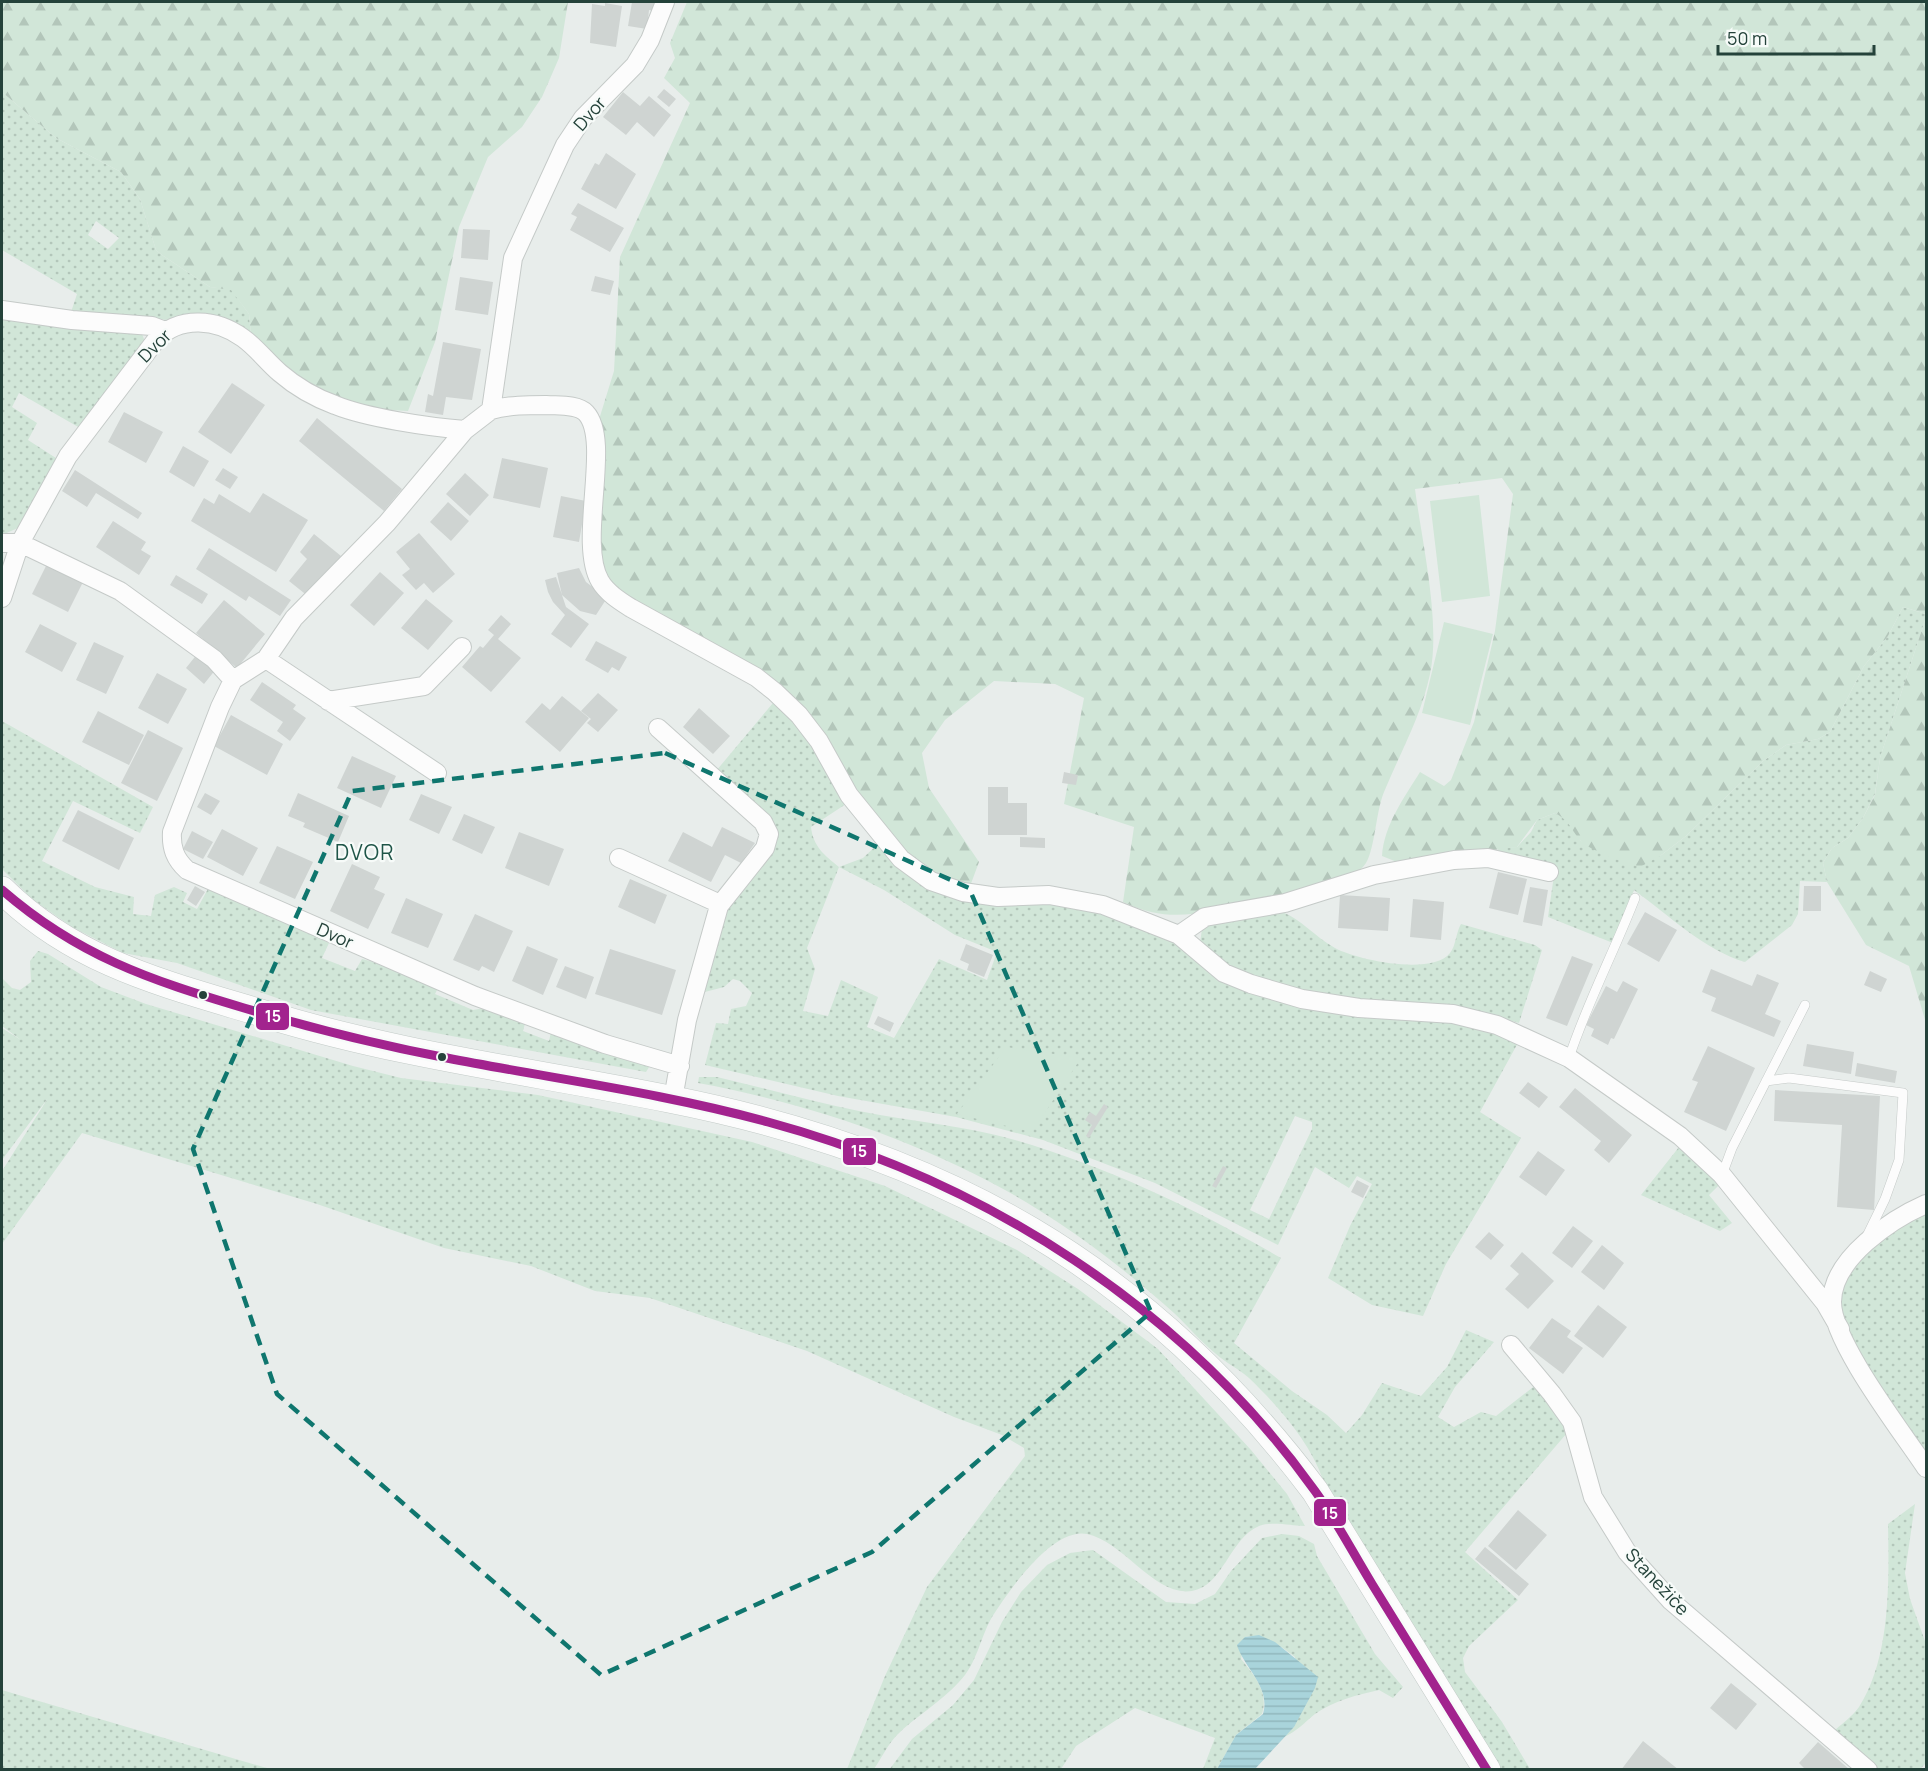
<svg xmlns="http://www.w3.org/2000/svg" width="1928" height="1771" font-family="Manrope,sans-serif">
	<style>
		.grass { fill: url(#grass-dots); fill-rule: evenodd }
		.forest { fill: url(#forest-firs) }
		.garden { fill: #d1e6d8 }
		.water { fill: url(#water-rules) }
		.building { fill: #cfd4d2 }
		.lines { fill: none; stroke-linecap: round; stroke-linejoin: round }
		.lane-casing { stroke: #c5cac8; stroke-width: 10 }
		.street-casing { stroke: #c5cac8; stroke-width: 20 }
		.secondary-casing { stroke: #c3cbc8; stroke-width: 28 }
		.lane { stroke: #fcfcfc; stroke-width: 9 }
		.street { stroke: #fcfcfc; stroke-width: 18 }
		.secondary { stroke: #fcfcfc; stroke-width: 27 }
		.bus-1-casing { stroke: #f7fbf9; stroke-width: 14 }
		.bus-1 { stroke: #a2238e; stroke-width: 9 }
		.marked { fill: none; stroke: #0f766e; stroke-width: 4.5; stroke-dasharray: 12 8; stroke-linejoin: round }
		.bus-dot { fill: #24423a; stroke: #f7fbf9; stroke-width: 2 }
		.labels { text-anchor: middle; stroke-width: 4.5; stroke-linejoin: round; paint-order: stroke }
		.street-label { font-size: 18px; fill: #24423a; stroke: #f7fbf9 }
		.quarter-label { font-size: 21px; letter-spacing: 1.5px; fill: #1f5548; stroke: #f7fbf9 }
		.line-badge { stroke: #f7fbf9; stroke-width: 2 }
		.badge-label { font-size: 16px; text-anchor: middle; font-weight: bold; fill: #fff }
	</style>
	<defs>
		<pattern id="grass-dots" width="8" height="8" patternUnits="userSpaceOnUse" patternTransform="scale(1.5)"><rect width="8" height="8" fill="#d1e6d8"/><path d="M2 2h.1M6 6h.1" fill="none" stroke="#b3c6ba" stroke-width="1.8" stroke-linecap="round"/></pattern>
		<pattern id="forest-firs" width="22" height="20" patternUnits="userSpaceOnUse" patternTransform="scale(1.5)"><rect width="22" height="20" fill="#d1e6d8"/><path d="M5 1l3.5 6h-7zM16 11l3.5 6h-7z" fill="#b3c6ba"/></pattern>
		<pattern id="water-rules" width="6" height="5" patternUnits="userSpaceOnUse" patternTransform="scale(1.5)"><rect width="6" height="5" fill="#a9d4db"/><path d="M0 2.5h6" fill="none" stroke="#91b7bd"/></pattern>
	</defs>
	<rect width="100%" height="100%" fill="#e8edeb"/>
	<path class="grass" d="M2 92 56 138 121 172 140 199 156 250 162 255 210 287 231 289 249 314 251 336 233 324 204 313 172 320 70 315 77 294 2 250ZM96 221 119 238 108 249 88 235Z
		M2 314 140 329 146 344 80 428 19 393 12 407 37 423 28 440 59 460 20 527 2 535Z
		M1903 607 1926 614V617L1880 758 1875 794 1863 818 1848 838 1832 848 1823 863 1827 882 1800 881 1798 914 1792 925 1745 962C1706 951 1667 914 1634 890L1613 943 1548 917 1555 868 1500 855 1498 848 1517 847 1531 832 1537 820 1555 813 1568 820 1581 841 1660 856 1686 836 1763 761 1786 745 1818 739 1830 732 1864 666 1888 636Z
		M773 703 797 722 849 802 811 827C813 846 824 855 839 867L863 858 880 842 930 885 1069 902 1157 931 1231 982 1448 1019 1519 1041 1480 1112 1521 1138 1446 1264 1423 1316 1372 1305 1328 1278 1350 1226 1372 1184 1357 1176 1349 1188 1315 1167 1278 1245 1155 1183 1043 1140 956 1117 838 1096 705 1065 716 1023 728 1024 731 1009 746 1006 752 993 740 981 733 979 724 987 701 993C710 961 716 929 732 900 746 874 768 863 778 831L768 815 716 771ZM839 867 884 890 955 935 997 952 987 980 939 959 894 1038 867 1027 878 997 841 980 828 1016 803 1011 815 969 807 948ZM1295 1116 1312 1122V1129L1269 1219 1250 1210Z
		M2 721 153 807 140 833 73 801 42 861 95 887 134 897 133 914 151 916 155 895 174 887 187 893 183 902 197 909 209 887 329 943 322 958 355 971 362 959 370 961 438 988 435 994 473 1010 490 1007 526 1020 523 1031 549 1041 551 1032 651 1064 646 1072 311 1010 177 963 123 953 72 927 32 899 2 869Z
		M1282 912C1301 919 1315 937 1335 948 1357 960 1432 976 1450 953 1456 946 1456 932 1461 924L1535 945 1542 950 1519 1023 1465 1008 1322 999 1225 968 1200 943 1202 929 1209 922Z
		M38 951 48 954 101 987 146 1004 353 1066 401 1078 538 1095 752 1142 885 1186 1017 1250 1078 1289 1158 1349 1251 1450 1287 1494 1305 1526C1292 1526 1272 1521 1259 1526 1230 1538 1223 1586 1192 1591 1155 1597 1123 1541 1087 1534 1052 1527 1008 1592 992 1617 980 1638 977 1664 959 1682 941 1702 916 1716 897 1735 888 1744 881 1759 874 1769H847L885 1676 927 1587 1025 1456 1024 1448 1002 1435 954 1417 807 1351 650 1298 595 1291 531 1266 444 1248 317 1204 82 1133 2 1244V1171L48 1098 2 1160V1028L21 1040 2 1026V978L12 988 20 990 31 982 30 961Z
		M699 1077H717C764 1088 811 1101 859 1111 911 1122 964 1125 1015 1140 1108 1167 1198 1210 1281 1258L1234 1343 1292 1391 1327 1415 1346 1433 1362 1415 1382 1383 1421 1396 1447 1367 1466 1330 1494 1342 1455 1387 1438 1417 1454 1427 1481 1412 1496 1416 1537 1384 1562 1417 1567 1433 1465 1552 1518 1600 1469 1646 1463 1658 1465 1672 1502 1722 1530 1769H1499L1323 1480C1310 1442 1278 1406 1249 1378 1239 1369 1226 1363 1216 1354 1201 1342 1188 1326 1174 1313 1137 1280 1097 1248 1056 1221 953 1152 819 1105 698 1083Z
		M1679 1147 1720 1184 1709 1195 1732 1223 1720 1231 1641 1195Z
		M1926 1210V1456C1902 1420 1844 1346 1841 1304 1840 1293 1844 1279 1851 1270 1870 1243 1899 1227 1926 1210Z
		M1915 1504 1905 1573 1910 1599 1926 1644V1763L1920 1769H1877L1832 1733C1840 1725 1853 1716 1859 1707 1891 1657 1889 1581 1888 1524Z
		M1282 1534 1299 1536 1314 1544 1317 1556 1375 1654 1403 1687 1393 1698 1379 1690C1357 1695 1333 1701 1315 1714 1304 1723 1297 1731 1284 1737L1294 1727 1295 1657C1279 1645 1266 1634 1245 1637L1241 1659C1254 1675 1269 1692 1262 1714L1236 1735 1217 1769H1203L1215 1738 1135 1708 1076 1746 1061 1769 889 1770 912 1739 953 1705 974 1680 1002 1622 1021 1592 1047 1565 1070 1553 1093 1550 1166 1602 1195 1604 1215 1594 1231 1571 1262 1538Z
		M2 1690 32 1699 270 1769H2Z"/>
	<path class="forest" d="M2 2H568L559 58 542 97 522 127 488 157 459 227 435 342 408 411 355 408 299 378 251 336 249 314 231 290 210 287 162 255 156 250 140 199 121 172 56 138 2 92Z
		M687 2H1926V614L1903 607 1888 636 1864 666 1830 732 1818 739 1786 745 1763 761 1686 836 1660 856 1640 867C1624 862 1591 852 1580 840 1570 828 1570 821 1555 813L1537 820 1517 847 1397 862 1382 856C1384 825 1404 798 1420 772L1444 786 1451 780 1474 722 1495 631 1513 494 1502 478 1415 489C1422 542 1441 623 1430 674 1421 717 1400 753 1384 792 1376 811 1375 848 1366 863 1349 890 1281 896 1251 902 1202 912 1172 925 1123 902L1134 827 1064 804 1084 698 1055 684 994 681 945 720 922 753 929 788 979 862 969 889 937 878 904 856 874 818 802 710 618 598 601 573 597 426 614 371 620 257 690 103 664 78 675 58 670 43Z
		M1926 617V1023L1909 966 1866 945 1827 882 1823 863 1832 848 1848 838 1863 818 1875 795 1880 758Z"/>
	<path class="garden" d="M1479 495 1490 596 1442 602 1430 501Z
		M1444 622 1493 634 1470 725 1422 713Z
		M1006 1047 1081 1058 1032 1132 957 1114Z"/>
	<path class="water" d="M1259 1635 1275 1642 1318 1677 1315 1688 1294 1727 1255 1769H1217L1236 1735 1263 1714C1271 1687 1244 1668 1237 1645L1245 1637Z"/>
	<path class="building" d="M632 2H656L654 11 649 10 647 29 628 26Z
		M605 3 622 6 616 47 590 43 592 4 605 6Z
		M664 89 676 99 669 107 657 97Z
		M623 92 640 106 649 96 671 115 654 137 637 122 626 135 603 117Z
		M606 153 636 174 616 209 581 189 595 163 599 165Z
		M578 203 624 228 610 252 570 230 577 217 571 214Z
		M463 229 490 230 488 260 461 258Z
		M595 276 614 281 610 295 591 291Z
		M460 277 493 282 488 315 455 310Z
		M443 342 481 349 472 400 446 397 443 415 425 412 428 394 433 396Z
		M232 383 265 405 231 454 198 432Z
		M124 412 163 432 146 463 108 442Z
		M317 418 402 489 384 511 299 441Z
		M183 446 209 461 194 487 169 472Z
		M502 458 548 468 540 508 493 498Z
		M223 468 238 477 230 489 215 480Z
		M75 470 142 513 138 519 96 493 87 507 62 491Z
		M465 473 489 495 470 516 446 494Z
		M263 493 308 520 276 572 191 521 204 498 214 504 219 494 250 513Z
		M561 496 586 501 579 542 553 537Z
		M448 502 469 521 451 541 430 522Z
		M113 521 146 542 141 550 151 556 139 575 96 547Z
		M419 533 455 574 433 593 424 583 416 590 402 575 410 569 396 552Z
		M314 534 341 556 309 597 289 581 307 559 300 552Z
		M209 548 291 600 280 616 249 596 246 601 196 569Z
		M47 564 83 582 68 612 32 594Z
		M579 568 586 582 607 598 596 615 580 611 562 595 557 573Z
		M380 572 404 593 374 626 350 605Z
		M176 575 208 594 202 604 170 585Z
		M556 577 566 607 589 624 571 648 551 634 565 615 553 602 548 592 545 580Z
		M426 599 453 621 428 650 401 628Z
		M224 600 265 634 237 668 196 633Z
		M501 615 511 624 498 639 521 658 491 692 462 667 480 646 483 648 494 635 488 630Z
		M40 624 77 643 62 672 25 652Z
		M596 641 627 657 619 671 612 667 608 673 585 660Z
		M94 642 124 656 106 694 76 680Z
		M198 653 216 669 204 684 186 668Z
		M157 673 187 689 168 724 138 708Z
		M262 682 296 705 293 709 306 718 290 741 277 731 283 722 250 700Z
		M598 693 618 710 598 732 587 723 591 719 581 711Z
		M562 696 589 718 560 752 525 722 542 703 550 710Z
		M699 708 730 736 713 754 683 727Z
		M98 711 144 735 129 765 82 742Z
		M231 715 283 744 267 775 214 746Z
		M148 730 183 748 157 801 121 783Z
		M352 756 396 776 381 808 337 788Z
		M1064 772 1078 775 1076 785 1062 783Z
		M988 787H1008V803H1027V835H988Z
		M205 793 220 801 211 815 197 807Z
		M298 793 349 816 338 842 303 827 305 823 288 816Z
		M421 794 452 807 439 834 409 820Z
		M78 810 134 838 119 870 62 841Z
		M464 814 495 827 482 854 452 840Z
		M722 827 755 843 741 863 725 855 711 882 668 861 683 832 712 847Z
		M222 829 258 848 243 876 207 857Z
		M192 831 213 842 203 859 183 849Z
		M519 832 564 849 549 886 505 868Z
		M1020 837 1045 838V848L1020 847Z
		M277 846 313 862 295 899 259 883Z
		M352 864 380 877 374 889 385 894 368 929 330 911Z
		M1498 872 1527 879 1518 915 1489 908Z
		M630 879 667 895 655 924 618 907Z
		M195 886 205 892 196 906 187 900Z
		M1804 886H1821V911H1803Z
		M1530 887 1548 890 1542 926 1523 922Z
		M1340 895 1390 898 1388 931 1338 928Z
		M406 898 443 914 428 948 391 933Z
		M1413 899 1444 902 1441 940 1410 937Z
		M1645 912 1677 930 1659 962 1627 944Z
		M475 914 513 931 494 972 482 966 479 971 453 960Z
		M966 944 993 955 984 977 967 970 969 964 960 960Z
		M527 946 558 959 543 995 512 981Z
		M610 949 676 970 662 1015 595 994Z
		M1572 956 1593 964 1567 1026 1546 1018Z
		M565 966 594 977 586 999 556 987Z
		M1711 969 1752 986 1757 974 1779 983 1765 1014 1781 1021 1774 1037 1711 1011 1716 998 1702 992Z
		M1870 971 1887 979 1881 992 1864 985Z
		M1623 981 1638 989 1614 1039 1611 1038 1608 1045 1591 1036 1594 1029 1586 1025 1606 986 1617 992Z
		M878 1016 894 1023 890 1032 874 1024Z
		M1807 1044 1854 1052 1851 1074 1803 1066Z
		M1708 1046 1755 1068 1726 1131 1684 1112 1698 1082 1692 1080Z
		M1857 1063 1897 1071 1895 1083 1855 1076Z
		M1528 1082 1548 1097 1539 1108 1519 1093Z
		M1575 1088 1632 1135 1609 1163 1594 1150 1601 1141 1559 1107Z
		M1775 1090 1880 1096 1874 1210 1837 1207 1842 1125 1774 1121Z
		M1104 1104 1108 1107 1089 1138 1086 1136 1092 1125 1085 1120 1090 1112 1096 1116Z
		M1538 1151 1565 1170 1546 1196 1519 1177Z
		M1223 1166 1227 1168 1216 1188 1212 1186Z
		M1357 1180 1369 1186 1363 1198 1351 1192Z
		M1573 1226 1593 1241 1572 1268 1552 1253Z
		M1489 1232 1504 1245 1491 1260 1475 1247Z
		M1602 1245 1624 1263 1604 1290 1581 1272Z
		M1522 1252 1554 1281 1528 1309 1505 1289 1519 1274 1510 1266Z
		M1598 1305 1627 1327 1603 1358 1574 1336Z
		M1552 1318 1571 1331 1567 1337 1583 1348 1563 1374 1529 1348Z
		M1518 1510 1547 1535 1516 1570 1488 1546Z
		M1485 1547 1529 1584 1519 1596 1475 1559Z
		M1731 1683 1757 1704 1736 1730 1710 1708Z
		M1643 1741 1679 1770H1621Z
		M1818 1742 1850 1770H1806L1799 1763Z"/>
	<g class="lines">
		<g class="lane-casing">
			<path id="lane" d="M1569 1058C1587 1003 1614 952 1635 898
				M1766 1081 1789 1078 1903 1093 1899 1160 1885 1199 1867 1236
				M1722 1175 1732 1148 1805 1005"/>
		</g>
		<g class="street-casing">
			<path id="street" d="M2 310 72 320 152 326 165 331
				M491 410C510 405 527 405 546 405 559 406 577 404 586 413 612 441 577 541 600 581 607 593 620 601 631 608L756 677 775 692 799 715 819 741 849 795 901 859 931 881 963 892 998 897 1049 895 1103 905 1179 935 1224 973 1251 984 1302 999 1359 1008 1453 1014 1497 1025 1569 1058 1680 1136 1722 1175 1825 1303 1840 1329
				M465 430 387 523 294 618 266 659 233 680 220 707 172 832C171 848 175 859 187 870L475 996 605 1044 680 1066
				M2 543H20L120 591 214 659 233 680
				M2 598 20 543 68 456 156 340C180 315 217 319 243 338 257 348 267 362 280 373 295 386 316 398 335 405 367 418 429 427 465 430L491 410 513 258 565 145 583 118 635 65 650 40 665 2
				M266 659 437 773
				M328 701 424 686 462 647
				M658 728 763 822 769 834 765 848 719 906 687 1020 673 1099
				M619 858 720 904
				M1179 935 1205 917 1285 903 1374 875 1454 860 1488 858 1549 872
				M1926 1204C1892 1219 1832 1258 1832 1302 1832 1342 1903 1433 1926 1468
				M1511 1345 1552 1394 1572 1422 1593 1497 1627 1552 1671 1601 1868 1770"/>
		</g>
		<g class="secondary-casing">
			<path id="secondary" d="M2 890C78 965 170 985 268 1015 399 1055 535 1072 669 1099 943 1153 1146 1266 1315 1491L1487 1770"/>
		</g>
		<use href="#lane" class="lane"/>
		<use href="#street" class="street"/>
		<use href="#secondary" class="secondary"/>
		<g class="bus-1-casing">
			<path id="bus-1" d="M2 890C78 956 150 980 244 1008 311 1028 379 1045 447 1058 554 1079 663 1093 768 1122 985 1181 1183 1307 1315 1491 1336 1520 1353 1553 1372 1584 1410 1646 1449 1708 1487 1770"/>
		</g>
		<use href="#bus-1" class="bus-1"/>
	</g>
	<path class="marked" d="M665 753 969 888 1151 1312 872 1552 601 1675 277 1394 193 1149 352 791Z"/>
	<g class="bus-dot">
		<circle cx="203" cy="995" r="5"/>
		<circle cx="442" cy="1057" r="5"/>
	</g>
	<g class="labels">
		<g class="street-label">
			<text transform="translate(590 114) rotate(-49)" y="6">Dvor</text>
			<text transform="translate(155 346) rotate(-45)" y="6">Dvor</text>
			<text transform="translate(335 936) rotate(24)" y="6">Dvor</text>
			<text transform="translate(1657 1582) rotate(47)" y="6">Stanežiče</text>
		</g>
		<g class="quarter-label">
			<text x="365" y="860">DVOR</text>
		</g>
	</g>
	<g class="line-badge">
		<rect x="255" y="1002" width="35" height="29" rx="6" fill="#a2238e"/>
		<rect x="842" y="1137" width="35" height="29" rx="6" fill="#a2238e"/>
		<rect x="1313" y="1498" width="34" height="29" rx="6" fill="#a2238e"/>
	</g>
	<g class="badge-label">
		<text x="273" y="1022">15</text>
		<text x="859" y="1157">15</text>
		<text x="1330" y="1519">15</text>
	</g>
	<rect width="1928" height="1771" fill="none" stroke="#24423a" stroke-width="6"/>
	<path d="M1718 45v9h156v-9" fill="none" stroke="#24423a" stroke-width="3"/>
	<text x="1727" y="45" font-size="18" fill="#24423a" stroke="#f7fbf9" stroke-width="4.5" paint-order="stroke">50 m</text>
</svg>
